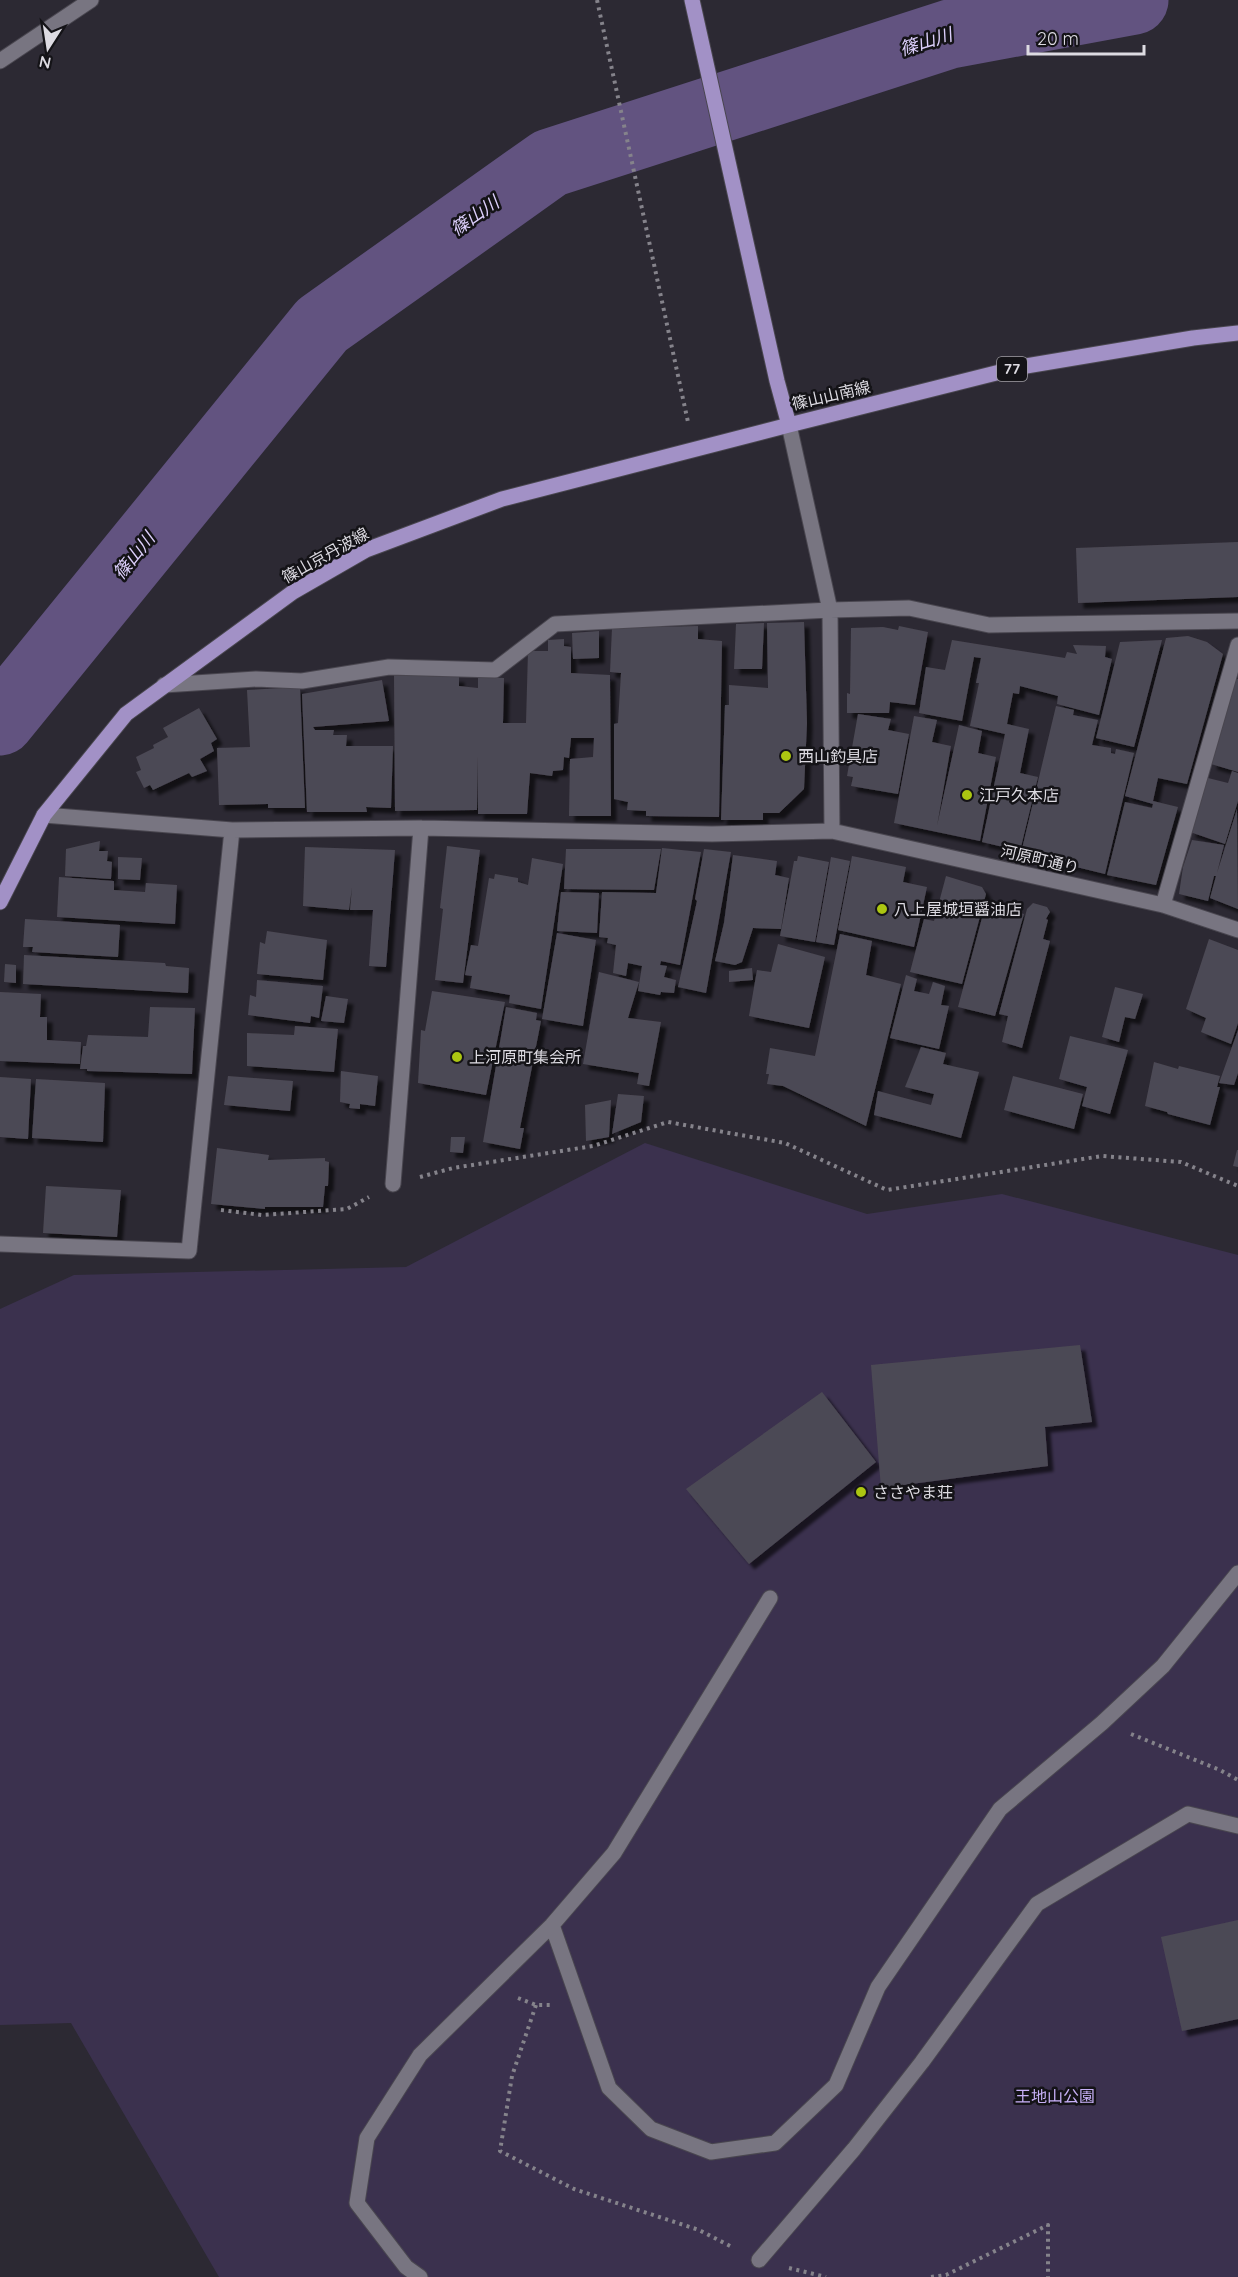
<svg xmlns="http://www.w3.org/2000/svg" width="1238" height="2277" font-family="Quicksand,'Noto Sans JP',sans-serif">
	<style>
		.green { fill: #3b314e }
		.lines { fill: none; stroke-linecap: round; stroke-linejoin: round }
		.river { stroke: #625380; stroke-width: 69 }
		.building { fill: #4c4954; filter: url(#shadow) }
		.minor-casing { stroke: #49464f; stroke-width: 17 }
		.major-casing { stroke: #49464f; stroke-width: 17 }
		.path { stroke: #85838b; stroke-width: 4; stroke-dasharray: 3 4.5; stroke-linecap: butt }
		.minor { stroke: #787581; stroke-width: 15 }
		.major { stroke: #a291c6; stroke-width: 15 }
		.poi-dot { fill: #acc611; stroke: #141317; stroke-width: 2 }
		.labels { text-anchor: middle; stroke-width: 5; stroke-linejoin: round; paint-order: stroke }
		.shield { fill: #141317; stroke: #a19fa5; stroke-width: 1.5 }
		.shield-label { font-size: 15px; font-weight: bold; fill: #dddbe2 }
		.street-label { font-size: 16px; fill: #dddbe2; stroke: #141317 }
		.poi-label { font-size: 16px; fill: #dddbe2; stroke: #141317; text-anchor: start }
		.park-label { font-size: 16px; fill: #c7b0f7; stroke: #141317 }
		.water-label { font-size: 18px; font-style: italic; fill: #dccffb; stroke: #141317 }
	</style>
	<defs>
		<filter id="shadow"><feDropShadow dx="5.5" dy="5.5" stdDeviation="1.5" flood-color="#0009"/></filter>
	</defs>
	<rect width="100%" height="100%" fill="#2c2933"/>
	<path class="green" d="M645 1143 867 1214 1002 1194 1238 1255V2277H219L71 2023 0 2025V1309L74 1275 406 1267Z"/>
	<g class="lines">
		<path class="river" d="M0 721 322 325 550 163 950 34 1134 0"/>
	</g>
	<path class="building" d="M1238 542V597L1078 603 1076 548Z
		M804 622 807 723 804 789 779 813H763V820H721L725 705H729V685L768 688 767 623Z
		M764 623 762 669H734L736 624Z
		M698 626V639L722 641 719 817 646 816V811L627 810 628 802 614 799V724L618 723 621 673 610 672 612 628Z
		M899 626 928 632 915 705 890 702 889 713H847V693L850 694 851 628 883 627 898 630Z
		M599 631V658L573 659 572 633Z
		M1188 636 1207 642 1223 654 1187 784 1158 778 1153 801 1178 807 1156 885 1107 875 1125 802 1152 808 1153 804 1125 796 1166 638Z
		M564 639V646L571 647V673L610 675 611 816H569L570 759 593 757 594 738H571L569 758 564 757 563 770 553 771 552 776 530 773 527 814H478V756L477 810 395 811 394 675 459 677V686L478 688V677L504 678 503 723H526L528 651H548V640Z
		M952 640 1065 658 1067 652 1077 654 1073 645 1106 646 1105 657 1112 659 1099 715 1057 704 1058 696 1020 686 1019 694 1013 693 1007 724 1029 729 1020 773 1038 777 1020 851 982 842 1005 734 970 726 979 683H976L981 658 974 657 962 721 919 713 926 667 945 670Z
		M1162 640 1134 747 1096 738 1120 642Z
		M1236 679H1238V772L1211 764Z
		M382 680 389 721 313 727 315 730H334L333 735H347L346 746H393L391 808 366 807 367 812H307L302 694Z
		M300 687 305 808H268V804L219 805 217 748 250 747 247 690Z
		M1056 706 1074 710 1073 715 1098 720 1092 745 1111 748V753L1115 754 1116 749 1134 753 1105 874 1064 864 1065 862 1021 853Z
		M199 708 217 739 211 743 214 751 200 759 207 771 192 777 189 773 153 790 150 785 144 788 136 772 141 770 136 757 154 748 153 745 168 737 163 728Z
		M858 714 891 719 888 730 909 734 898 794 851 786 853 777 847 776Z
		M914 716 937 720 932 742 951 746 937 826 959 725 982 731 978 753 996 757 980 841 894 823Z
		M1232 771 1238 773V801L1225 844 1190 832 1204 777 1228 783Z
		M1237 809 1238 909 1210 898 1216 876H1214L1208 901 1179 894 1183 867 1192 840 1224 845 1217 873Z
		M100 841 99 851H108L107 861 112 862 111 879 65 876 66 849Z
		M447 846 480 850 463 983 435 980 443 909 440 908Z
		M305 847 395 850 386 967 369 966 373 910H350L352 887 349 910 303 906Z
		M662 848 701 852 680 965 661 961 660 965 667 966 664 977 676 980 674 993 661 992 660 995 638 991 642 966 628 963 626 976 613 973 616 945 607 943 608 938 599 937 602 892 656 893Z
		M566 849H661L654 890 564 889Z
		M704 849 731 852 706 993 678 987 697 901 695 899Z
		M733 855 777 861 775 875 789 878 781 929 753 928 742 962 735 965 715 961 724 923Z
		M798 856 829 862 815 942 780 936 794 861H797Z
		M852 856 906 867 903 882 927 887 914 947 838 930Z
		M118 857 142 858 140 880 118 879Z
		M831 857 850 861 834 945 816 942Z
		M532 858 563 864 541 1009 509 1003 510 995 470 988 472 976 465 975 471 945 478 946 489 878 494 879 495 874 518 878V882L528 885Z
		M946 876 982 887 986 894 962 984 910 972 924 919 934 921Z
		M59 877 114 881V890L145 892 146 883 177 885 175 924 57 917Z
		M561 892 599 893 597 933 557 931Z
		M986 903 1024 914 995 1016 958 1007Z
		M1033 903 1047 907 1050 912 1047 917 1046 919 1048 920 1043 939 1050 941 1022 1048 1002 1042 1008 1016 999 1014 1027 909Z
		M25 919 120 925 118 957 32 952 33 947H23Z
		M267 931 327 940 323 980 257 974 260 942 265 944Z
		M557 933 596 940 583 1026 542 1019Z
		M840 934 872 941 866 975 901 984 866 1126 783 1086 767 1084 769 1074H766L770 1048 815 1056Z
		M1209 939 1238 950V1023L1231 1044 1201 1032 1206 1018 1186 1009Z
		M778 944 825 957 809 1028 749 1016 757 970 771 972Z
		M24 955 165 963 166 966 189 968 188 993 23 984Z
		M5 964 16 965V983L4 982Z
		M752 968 753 980 729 982V971Z
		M599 972 639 982 628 1018 661 1022 649 1086 637 1084 639 1073 583 1064Z
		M906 975 917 979 914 991 929 994 933 982 945 986 941 1005 949 1006 939 1049 890 1038Z
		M257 980 323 986 319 1018 311 1016 310 1023 248 1015 250 995 256 997Z
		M1115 987 1143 994 1135 1019 1125 1017 1119 1042 1102 1037Z
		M432 991 505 1002 486 1095 418 1083 421 1030 425 1031Z
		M0 992 41 994 40 1017H47V1040L81 1042 80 1064 0 1061Z
		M326 996 348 999 344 1023 321 1021Z
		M150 1007 195 1008 192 1074 87 1071V1069H80L83 1046H86L88 1035 148 1037Z
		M506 1007 537 1013 536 1020 541 1021 520 1128H524L520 1149 483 1142Z
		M295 1026 338 1029 334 1072 247 1066V1033L294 1035Z
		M1238 1030V1073L1234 1085 1219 1083Z
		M1070 1036 1128 1050 1110 1114 1082 1106 1087 1087 1059 1079Z
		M921 1047 946 1053 943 1064 979 1072 961 1138 874 1115 878 1091 931 1105 934 1094 905 1087Z
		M1154 1062 1178 1069 1179 1066 1220 1076 1217 1087H1220L1210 1125 1168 1114 1167 1112 1145 1106Z
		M341 1071 378 1076 375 1106 360 1104V1109L349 1108 350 1104 340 1102Z
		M228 1076 293 1081 290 1111 224 1105Z
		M1013 1076 1083 1094 1074 1129 1004 1110Z
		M0 1077 31 1079 28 1139 0 1137Z
		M36 1079 105 1083 103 1142 32 1138Z
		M618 1094 644 1096 641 1122 612 1134Z
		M611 1100 609 1137 586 1141 585 1105Z
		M451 1137H465L463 1153 450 1152Z
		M217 1148 269 1155 268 1160 325 1158V1161L329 1162 328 1186H325L323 1207H265V1209L211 1204Z
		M1237 1150H1238V1167L1233 1166Z
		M46 1186 121 1190 117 1237 43 1233Z
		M1080 1345 1092 1422 1045 1427 1048 1466 881 1488 871 1365Z
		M822 1392 876 1462 749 1564 686 1489Z
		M1238 1920V2019L1182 2031 1161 1937Z"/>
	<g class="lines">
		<g class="minor-casing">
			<path id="minor" d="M0 61 91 0
				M789 425 830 610 832 831
				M164 685 256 679 302 681 389 667 495 670 555 624 830 610 909 608 989 625 1238 621
				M44 815 232 830 421 828 712 834 832 831 1163 905 1238 930
				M1163 905 1238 645
				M393 1184 421 828
				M0 1244 189 1251 232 830
				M552 1925 609 2088 651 2129 711 2152 775 2143 836 2085 878 1987 1000 1809 1102 1723 1163 1666 1238 1573
				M759 2260 854 2149 922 2062 1037 1904 1188 1814 1238 1826
				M420 2277 406 2267 357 2203 367 2138 420 2055 552 1925 614 1853 770 1598"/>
		</g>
		<g class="major-casing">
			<path id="major" d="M692 0 777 381 789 425
				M0 902 44 815 126 714 293 592 366 550 502 499 789 425 1020 367 1193 338 1238 333"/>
		</g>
		<path class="path" d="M597 0 688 422
			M420 1177 453 1168 593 1146 668 1122 785 1143 887 1190 1102 1156 1181 1162 1238 1186
			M221 1210 262 1215 347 1209 369 1197
			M1131 1734 1220 1770 1238 1780
			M518 1998 536 2005H551
			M536 2005 512 2076 500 2151 574 2189 699 2230 734 2248
			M789 2268 826 2277
			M931 2277 946 2275 1048 2225V2277"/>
		<use href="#minor" class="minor"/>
		<use href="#major" class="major"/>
	</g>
	<g class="poi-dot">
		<circle cx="786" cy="756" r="6"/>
		<circle cx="967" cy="795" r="6"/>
		<circle cx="882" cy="909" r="6"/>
		<circle cx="457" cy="1057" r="6"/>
		<circle cx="861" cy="1492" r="6"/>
	</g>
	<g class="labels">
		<rect class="shield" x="997" y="357" width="30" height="24" rx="4.5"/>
		<g class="shield-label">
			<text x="1012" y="374">77</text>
		</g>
		<g class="street-label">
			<text transform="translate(831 395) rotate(-13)" y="6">篠山山南線</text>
			<text transform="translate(325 555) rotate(-29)" y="6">篠山京丹波線</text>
			<text transform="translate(1040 859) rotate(13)" y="6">河原町通り</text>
		</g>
		<g class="poi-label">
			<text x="798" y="762">西山釣具店</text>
			<text x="979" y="801">江戸久本店</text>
			<text x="894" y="915">八上屋城垣醤油店</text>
			<text x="469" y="1063">上河原町集会所</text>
			<text x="873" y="1498">ささやま荘</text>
		</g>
		<g class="park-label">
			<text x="1055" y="2102">王地山公園</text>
		</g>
		<g class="water-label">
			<text transform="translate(926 42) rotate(-17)" y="6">篠山川</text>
			<text transform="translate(475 216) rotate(-35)" y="6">篠山川</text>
			<text transform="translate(134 556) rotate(-51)" y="6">篠山川</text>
		</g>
	</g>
	<g transform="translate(48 48) rotate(192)" stroke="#141317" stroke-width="4.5" paint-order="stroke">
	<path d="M0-4.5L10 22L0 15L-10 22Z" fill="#dddbe2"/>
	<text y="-9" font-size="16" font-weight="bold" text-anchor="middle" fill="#dddbe2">N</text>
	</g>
	<path d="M1028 45v9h116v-9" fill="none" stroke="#dddbe2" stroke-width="3"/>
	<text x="1037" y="45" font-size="18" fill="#dddbe2" stroke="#141317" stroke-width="4.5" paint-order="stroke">20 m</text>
</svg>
